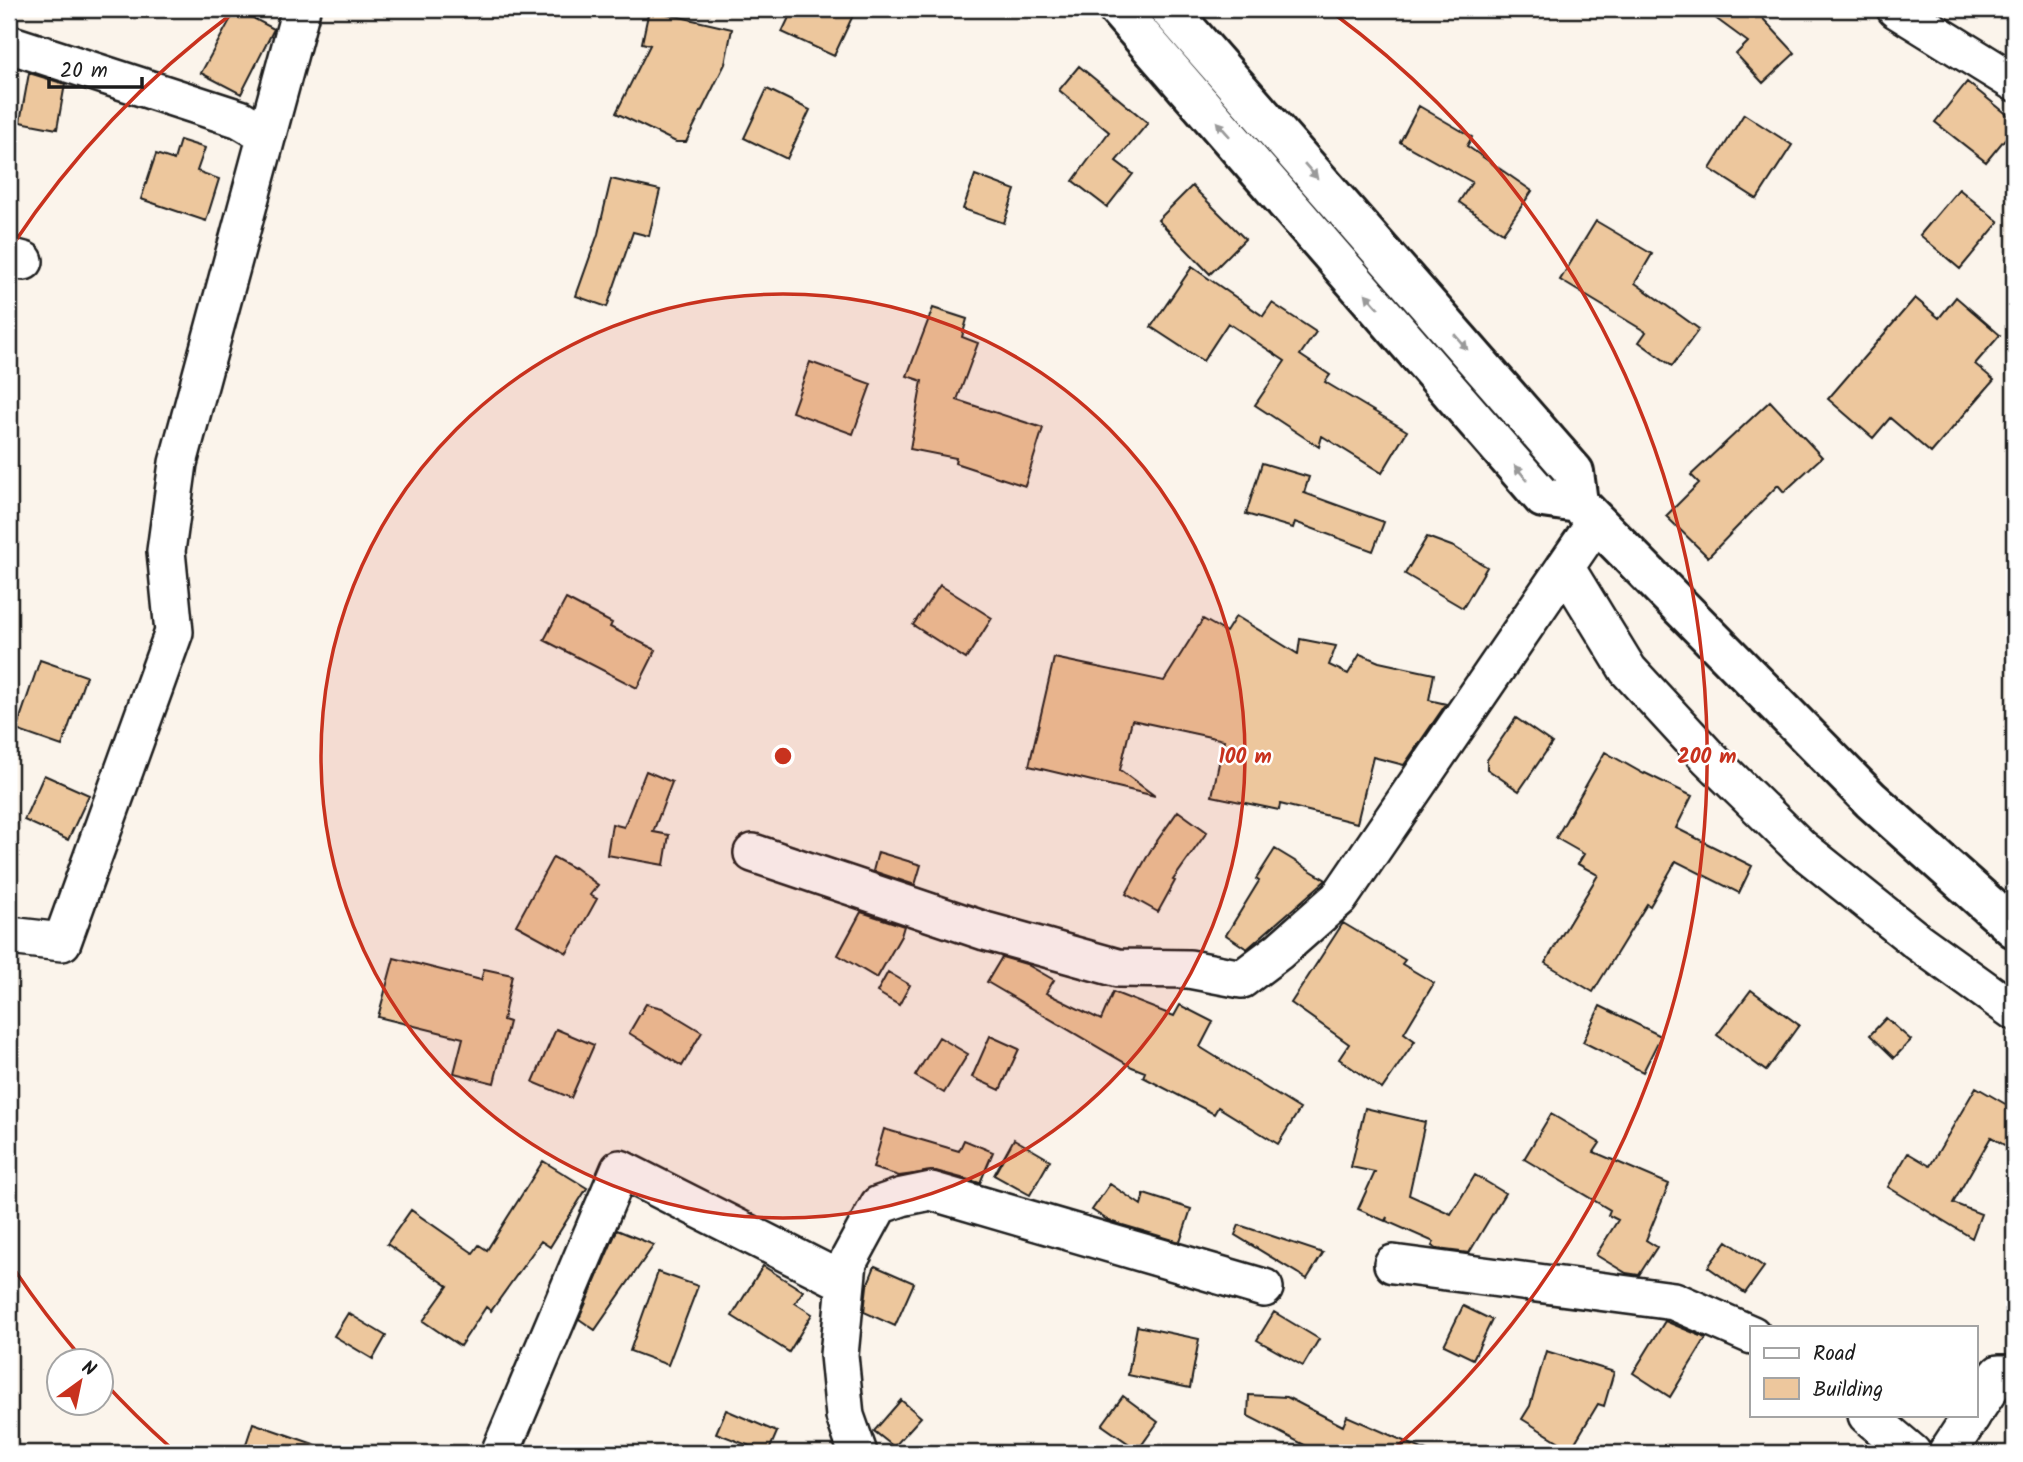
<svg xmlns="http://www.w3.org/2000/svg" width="2023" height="1462" font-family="Kalam,sans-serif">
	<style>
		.building { fill: #edc79d; stroke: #1c1c1c; stroke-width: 2 }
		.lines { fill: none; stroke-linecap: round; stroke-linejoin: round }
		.minor-casing { stroke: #1c1c1c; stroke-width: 42 }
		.tertiary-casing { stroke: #1c1c1c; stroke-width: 44 }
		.minor { stroke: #fff; stroke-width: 37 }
		.tertiary { stroke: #fff; stroke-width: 38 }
		.oneway { fill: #999 }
		.ring { fill: none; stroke: #c8321e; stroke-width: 3.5 }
		.centre { fill: #c8321e; stroke: #fff; stroke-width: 3.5 }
		.ring-label { font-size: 21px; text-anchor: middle; font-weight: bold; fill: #c8321e; stroke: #fff; stroke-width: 5; stroke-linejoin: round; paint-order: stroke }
	</style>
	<rect width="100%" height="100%" fill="#fbf4eb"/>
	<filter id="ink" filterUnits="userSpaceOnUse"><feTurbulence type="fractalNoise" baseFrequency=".0143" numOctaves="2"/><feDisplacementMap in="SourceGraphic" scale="14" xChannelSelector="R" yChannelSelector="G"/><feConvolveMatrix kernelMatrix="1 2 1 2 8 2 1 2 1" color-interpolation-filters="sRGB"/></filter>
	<g filter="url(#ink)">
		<path class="building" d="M236 9 274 29 241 94 201 73Z
			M793 9H856L834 56 782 32Z
			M1703 9H1754L1795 53 1763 83 1736 54 1748 42Z
			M649 10 732 29 725 64 686 142H676L616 113 650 45 642 43Z
			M1079 66 1148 123 1116 161 1133 174 1107 207 1073 181 1109 132 1059 90Z
			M29 73 65 84 57 129 20 122Z
			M1967 82 2014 120V128L1986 162 1935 122Z
			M767 89 810 110 787 159 744 138Z
			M1419 106 1472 137 1467 146 1532 191 1503 233 1459 202 1472 182 1400 142Z
			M1744 114 1792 145 1757 199 1710 169Z
			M180 140 205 148 197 171 219 179 206 221 141 199 156 154 174 160Z
			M975 175 1015 190 1004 223 963 209Z
			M611 179 660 190 649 236 633 232 607 307 576 296 598 234Z
			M1192 186 1245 239 1210 274 1158 220Z
			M1959 189 1999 222 1960 269 1920 235Z
			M1596 221 1652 254 1635 283 1699 329 1672 366 1639 342 1646 332 1560 280Z
			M1192 267 1263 316 1272 303 1316 332 1300 355 1330 375 1325 382 1407 431 1382 473 1322 436 1319 447 1255 405 1285 361 1228 323 1203 361 1151 327Z
			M1956 297 2000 335 1975 364 1994 380 1931 453 1890 418 1873 438 1828 399 1915 298 1939 318Z
			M933 308 967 319 962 337 978 343 957 400 1043 428 1025 486 955 463 956 458 910 449 922 381 907 376Z
			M810 362 871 384 853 434 792 412Z
			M1770 401 1822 457 1784 492 1778 485 1708 557 1666 516 1699 483 1691 475Z
			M1262 463 1309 477 1304 493 1384 522 1373 551 1295 522 1293 528 1246 514Z
			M1427 537 1454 547 1487 567 1463 608 1405 574Z
			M940 585 992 618 966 659 913 625Z
			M566 599 612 623 610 627 656 650 637 688 544 640Z
			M1236 616 1298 654 1300 639 1336 646 1329 665 1348 674 1360 654 1379 662 1434 674 1429 700 1446 704 1404 765 1373 757 1357 823 1280 804 1279 810 1212 796 1224 740 1132 720 1120 770 1155 796 1029 766 1054 658 1164 681 1203 619 1226 632Z
			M40 660 86 676 62 746 16 730Z
			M1516 718 1552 743 1519 791 1487 769V760Z
			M1605 752 1644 774 1645 773 1692 796 1676 828 1752 866 1739 893 1676 861 1650 906 1647 904 1593 992 1545 963 1598 875 1578 864 1584 854 1556 838Z
			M646 771 672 782 653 832 669 835 664 865 607 855 612 824 624 827Z
			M44 775 89 795 68 840 24 820Z
			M1178 811 1207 832 1173 880 1175 881 1158 912 1126 894 1152 848Z
			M1275 849 1326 880 1247 949 1226 935 1259 881 1256 879Z
			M878 852 921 865 915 885 873 871Z
			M553 857 573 868 574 867 598 885 590 895 597 899 567 953 516 925Z
			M861 912 904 926 901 936 877 978 838 955Z
			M1343 923 1405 960 1402 964 1434 983 1404 1033 1415 1041 1382 1089 1339 1059 1349 1044 1291 1003Z
			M1002 957 1026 964 1054 980 1046 993 1101 1020 1113 992 1174 1016 1180 1005 1213 1022 1200 1047 1300 1109 1278 1144 1218 1107 1214 1114 1143 1077 1145 1072 1132 1067 987 982Z
			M394 958 481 980 484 969 512 975 503 1020 509 1022 494 1083 454 1073 463 1038 378 1017Z
			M888 972 910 985 899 1005 877 992Z
			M1751 990 1799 1025 1766 1071 1717 1035Z
			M646 1004 662 1008 702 1032 682 1066 629 1033Z
			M1600 1006 1661 1036 1643 1072 1583 1042Z
			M1886 1018 1911 1040 1894 1058 1870 1035Z
			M556 1029 594 1045 571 1098 533 1082Z
			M990 1036 1019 1049 1000 1090 972 1077Z
			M939 1037 968 1054 944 1093 915 1076Z
			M1976 1087 2014 1109V1151L1991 1137 1953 1203 1981 1214 1972 1238 1888 1187 1908 1153 1930 1166Z
			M1365 1108 1425 1122 1409 1195 1451 1214 1475 1175 1505 1193 1469 1253 1437 1249 1432 1246 1434 1242 1386 1221 1387 1217 1385 1221 1358 1209 1375 1172 1351 1167Z
			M1551 1114 1600 1143 1594 1152 1669 1184 1646 1240 1657 1247 1639 1275 1626 1273 1596 1255 1618 1220 1608 1215 1610 1210 1524 1159Z
			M884 1129 959 1151 964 1140 993 1152 980 1183 936 1171 899 1176 873 1168Z
			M1014 1139 1050 1160 1030 1195 994 1175Z
			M543 1161 587 1188 550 1247 541 1241 491 1311 486 1307 460 1346 423 1321 448 1286 387 1244 411 1210 473 1253 479 1245 487 1250Z
			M1110 1184 1141 1205 1144 1194 1191 1209 1180 1242 1109 1221 1092 1210Z
			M1239 1225 1323 1253 1307 1279 1235 1235Z
			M617 1230 654 1245 595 1330 579 1319Z
			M1727 1241 1764 1267 1745 1293 1708 1267Z
			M763 1266 803 1291 795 1303 812 1314 789 1352 732 1316Z
			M875 1266 914 1283 895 1326 864 1312 867 1286Z
			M658 1272 698 1286 668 1365 630 1351Z
			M1463 1306 1492 1320 1473 1359 1444 1345Z
			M1274 1312 1319 1339 1303 1366 1257 1340Z
			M348 1313 386 1336 373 1359 334 1336Z
			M1665 1321 1706 1338 1670 1397 1633 1373Z
			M1137 1326 1199 1339 1190 1388 1128 1375Z
			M1546 1351 1614 1372 1604 1406 1598 1404 1571 1449 1522 1419 1530 1406Z
			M1249 1395 1287 1397 1343 1426 1347 1416 1431 1453H1320L1248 1416Z
			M1123 1396 1158 1422 1138 1450 1102 1425Z
			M901 1400 921 1417 894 1447 874 1431Z
			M726 1410 777 1432 768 1453 716 1433Z
			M253 1423 328 1449V1453H243Z"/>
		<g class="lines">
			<g class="minor-casing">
				<path id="minor" d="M1896 9 2014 82
					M9 44 240 119 267 135
					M9 257 24 261
					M1565 567 1628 670 1708 757 1801 848 1917 941 2014 1011
					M753 853 985 931 1118 968 1189 969 1242 979 1279 951 1339 898 1596 522
					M9 936 62 942 174 632 166 551 178 463 301 9
					M1393 1264 1674 1301 1752 1335
					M1976 1409 1999 1374H2014
					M1867 1415 1912 1453
					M500 1453 620 1169 846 1283
					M858 1453 845 1416 839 1355 848 1262 879 1205 902 1197 931 1191 1264 1288
					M1947 1453 1972 1415"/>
			</g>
			<g class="tertiary-casing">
				<path id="tertiary" d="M1118 9 1543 498 1578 503 1871 800 2014 928
					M1169 9 1574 472 1578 503"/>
			</g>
			<use href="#minor" class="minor"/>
			<use href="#tertiary" class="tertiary"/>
		</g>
		<defs><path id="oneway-solid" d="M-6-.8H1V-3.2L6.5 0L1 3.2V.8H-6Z" transform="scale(1.75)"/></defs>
		<g class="oneway">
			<use href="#oneway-solid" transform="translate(1223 129) rotate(-131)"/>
			<use href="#oneway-solid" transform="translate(1311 171) rotate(49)"/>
			<use href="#oneway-solid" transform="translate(1372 301) rotate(-131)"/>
			<use href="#oneway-solid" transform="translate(1461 342) rotate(49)"/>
			<use href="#oneway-solid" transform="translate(1521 473) rotate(-131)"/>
		</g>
	</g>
	<circle cx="783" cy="756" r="462" fill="#c8321e" fill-opacity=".12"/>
	<g class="ring">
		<circle cx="783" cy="756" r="462"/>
		<path d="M171 1448A924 924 0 0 1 102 1380M80 1356A924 924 0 0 1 12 1266M12 246A924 924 0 0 1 233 13M1333 13A924 924 0 0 1 1395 1448"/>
	</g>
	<circle cx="783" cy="756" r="10" class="centre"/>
	<g class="ring-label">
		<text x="1245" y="763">100 m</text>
		<text x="1707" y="763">200 m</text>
	</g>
	<rect width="2023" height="1462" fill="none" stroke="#fff" stroke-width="35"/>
	<rect x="18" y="18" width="1988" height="1427" fill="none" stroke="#1c1c1c" stroke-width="2.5" filter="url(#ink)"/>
	<rect x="1750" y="1326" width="228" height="91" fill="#ffffff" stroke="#a4a4a4" stroke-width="2"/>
	<rect x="1764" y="1348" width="35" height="10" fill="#ffffff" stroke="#a4a4a4" stroke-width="2"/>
	<text x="1813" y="1360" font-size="21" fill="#1c1c1c">Road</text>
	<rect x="1764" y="1378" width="35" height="21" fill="#edc79d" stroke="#a4a4a4" stroke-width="2"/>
	<text x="1813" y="1396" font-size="21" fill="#1c1c1c">Building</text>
	<g transform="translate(80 1382) rotate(33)"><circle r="33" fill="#ffffff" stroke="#a4a4a4" stroke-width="2"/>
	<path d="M0-5L12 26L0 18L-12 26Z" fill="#c8321e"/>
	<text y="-10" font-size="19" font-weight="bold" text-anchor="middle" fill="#1c1c1c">N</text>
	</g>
	<path d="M49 77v10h93v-10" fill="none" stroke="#1c1c1c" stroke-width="3.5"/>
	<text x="60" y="77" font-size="21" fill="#1c1c1c" stroke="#ffffff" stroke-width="5" paint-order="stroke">20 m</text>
</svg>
